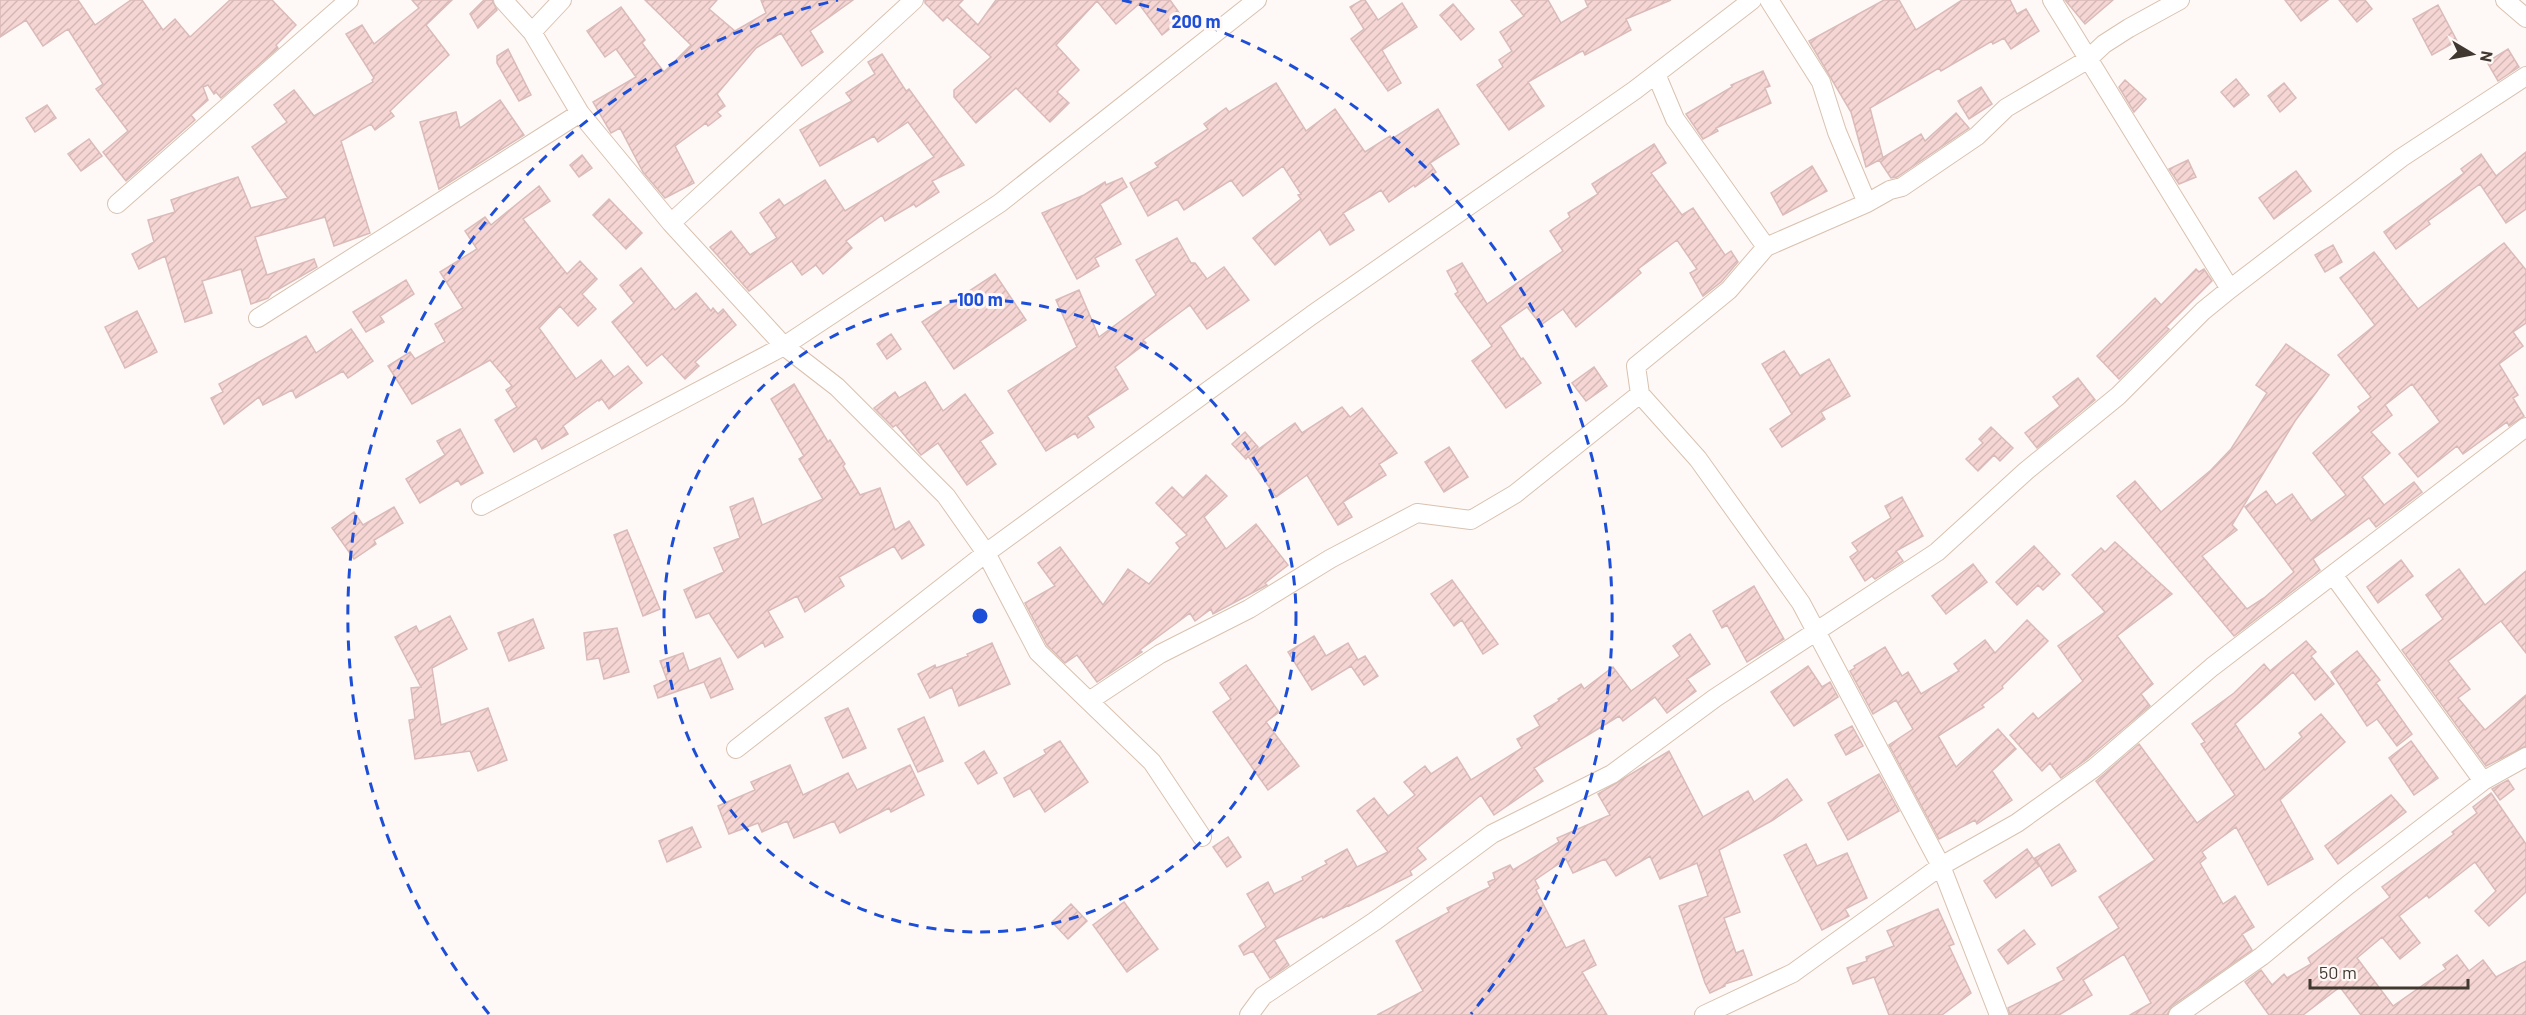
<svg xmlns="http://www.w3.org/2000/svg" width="2526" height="1015" font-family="Barlow,sans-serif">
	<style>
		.building { fill: url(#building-hatch); stroke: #dabbb9; stroke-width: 1.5 }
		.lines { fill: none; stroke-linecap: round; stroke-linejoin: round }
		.minor-casing { stroke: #d9c2b0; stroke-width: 20 }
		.minor { stroke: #fff; stroke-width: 18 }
		.ring { fill: none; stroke: #1d4ed8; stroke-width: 3; stroke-dasharray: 10 8 }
		.centre { fill: #1d4ed8; stroke: #fef9f6; stroke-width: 3 }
		.ring-label { font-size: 18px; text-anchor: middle; font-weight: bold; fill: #1d4ed8; stroke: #fef9f6; stroke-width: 6; stroke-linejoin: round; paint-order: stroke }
	</style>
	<defs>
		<pattern id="building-hatch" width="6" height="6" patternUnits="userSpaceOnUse" patternTransform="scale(1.5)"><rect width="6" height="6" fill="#f6d6d4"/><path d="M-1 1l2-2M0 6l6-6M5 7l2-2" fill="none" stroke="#d4b8b6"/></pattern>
	</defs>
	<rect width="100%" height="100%" fill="#fef9f6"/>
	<path class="building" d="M0 0H78L95 25 131 0H142L163 30 175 19 190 37 230 0H272L296 25 276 45 278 48 221 98 216 92 214 94 208 85 203 87 208 100 191 115 195 120 126 181 103 152 128 131 96 89 103 84 68 29 43 46 26 20 0 37Z
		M412 0H452L426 25 449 55 390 111 394 116 375 130 371 124 341 141 370 233 334 246 325 217 255 237 267 275 314 259 317 267 272 293 268 298 251 304 241 269 202 281 212 313 185 322 165 256 139 269 132 254 154 242 148 220 175 212 171 200 238 177 251 208 288 198 252 147 287 122 274 105 294 90 314 116 373 82 372 80 374 78 346 34 362 25 374 44 419 8Z
		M484 0H492L497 10 478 28 470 14Z
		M645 0H717L709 9 735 31 766 13 761 0H853L810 31 823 52 802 66 781 33 756 48 717 94 725 106 717 112 721 116 708 126 706 123 675 146 694 183 665 198 643 172 620 128 611 133 593 102 636 77 616 49 605 57 587 31 621 7 645 40 642 43 664 72 691 45Z
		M925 0H963L958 5 978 25 996 0H1170L1183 18 1162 35 1139 4 1116 24 1097 1 1056 45 1079 70 1057 92 1069 103 1050 122 1016 88 976 123 954 97V90L991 57 947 17 943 21 925 3Z
		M1362 0H1365L1378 20 1402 3 1417 27 1382 50 1401 83 1388 91 1351 39 1364 29 1350 7Z
		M1511 0H1548L1561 23 1588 7 1585 0H1671L1626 19 1631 30 1585 55 1583 51 1580 52 1528 82 1544 106 1509 130 1477 85 1503 67 1499 60 1512 51 1500 32 1524 16Z
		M1884 0H1899L1916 30 1962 0H2010L2017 14 2026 9 2039 31 2011 49 2004 38 1993 44 1992 41 1941 71 1939 68 1870 108 1883 158 1866 167 1851 112 1809 41Z
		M2065 0H2113L2085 24Z
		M2285 0H2328L2301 21Z
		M2339 0H2365L2372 9 2357 22Z
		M1453 4 1474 29 1461 40 1440 15Z
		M2438 5 2457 41 2432 55 2413 19Z
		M508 49 531 95 519 101 497 63V56Z
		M2508 49 2519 67 2498 81 2487 62Z
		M882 54 906 91 909 89 964 165 932 181 939 192 916 207 914 204 885 221 882 215 846 241 852 248 823 274 816 265 802 275 792 261 749 291 710 247 731 231 750 255 777 238 760 213 779 199 784 206 825 180 845 211 934 157 908 122 878 142 874 136 820 166 800 130 852 101 846 93 875 74 868 62Z
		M1763 71 1770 86 1765 88 1771 103 1716 128 1718 131 1703 139 1686 114 1732 87 1731 85Z
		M2236 79 2249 95 2234 107 2221 92Z
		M2125 80 2146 99 2134 112 2119 87Z
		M1276 83 1306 131 1335 109 1365 152 1390 136 1392 139 1438 109 1459 144 1430 163 1436 172 1415 187 1414 185 1389 202 1381 190 1343 213 1354 230 1330 245 1320 229 1275 265 1253 238 1301 199 1298 195 1301 194 1283 166 1243 196 1231 180 1184 210 1177 199 1148 216 1130 183 1158 167 1155 163 1208 129 1204 124 1226 108 1229 112Z
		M2284 83 2296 98 2280 112 2268 96Z
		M1981 87 1992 104 1969 119 1958 101Z
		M500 100 524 135 439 189 420 122 456 112 460 128Z
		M47 105 56 118 35 132 26 118Z
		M1956 113 1969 128 1897 177 1891 178 1879 160 1921 134 1925 141Z
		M89 139 102 156 81 171 68 154Z
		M1654 144 1666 163 1651 173 1682 215 1693 208 1725 255 1731 251 1738 262 1721 282 1703 296 1690 273 1697 269 1677 240 1638 269 1641 273 1576 327 1563 309 1541 325 1527 307 1500 326 1521 359 1523 358 1541 383 1506 408 1472 361 1492 346 1455 294 1458 292 1447 271 1462 263 1487 304 1563 251 1550 231 1570 217 1568 213 1598 194 1592 184Z
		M2526 152V209L2506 223 2480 184 2428 221 2430 224 2396 249 2384 232 2464 173 2461 169 2481 154 2496 176Z
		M582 155 592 168 579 177 570 165Z
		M2188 160 2196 177 2179 184 2169 169Z
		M1812 166 1827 191 1783 215 1771 193Z
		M2296 171 2311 191 2274 219 2259 198Z
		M1122 178 1127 187 1100 204 1121 244 1095 258 1099 266 1077 279 1042 213 1084 195 1105 182 1106 185Z
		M539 186 550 201 523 219 567 274 580 261 597 279 582 294 596 309 578 326 560 306 539 328 576 379 601 360 614 377 628 366 642 383 609 409 602 399 599 401 598 400 563 426 568 434 542 449 536 438 514 452 495 420 517 407 506 390 512 386 490 360 412 404 388 366 410 352 415 359 445 342 435 324 463 308 440 272 477 249 465 231 485 217 491 225Z
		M609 199 642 233 626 249 593 215Z
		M1177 238 1191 263H1195L1207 279 1224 267 1249 300 1207 329 1190 305 1143 340 1146 343 1115 367 1128 389 1087 416 1094 427 1078 438 1075 433 1046 451 1008 391 1077 347 1056 300 1079 290 1099 337 1156 295 1136 260Z
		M2504 243 2526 270V323L2513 332 2523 346 2499 364 2518 395 2513 398 2524 416 2509 426 2507 422 2463 454 2457 446 2418 477 2399 454 2440 422 2412 384 2385 405 2392 415 2371 432 2390 453 2362 477 2384 505 2414 482 2422 492 2376 527 2369 518 2313 559 2320 570 2234 636 2117 496 2135 481 2161 512 2211 470 2231 449 2267 393 2256 385 2286 344 2329 375 2295 421 2232 525 2237 530 2202 556 2247 609 2264 598 2294 572 2245 507 2266 491 2276 505 2292 494 2311 521 2346 495 2313 453 2361 411 2358 407 2371 397 2338 355 2375 325 2340 278 2374 252 2418 309Z
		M2333 245 2342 262 2325 272 2315 255Z
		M641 268 675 310 696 293 711 311 713 308 718 314 723 309 736 325 695 362 699 366 685 379 662 354 647 366 612 322 634 303 620 285Z
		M2196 269 2199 272 2204 269 2212 281 2166 327 2169 329 2119 379 2097 356 2155 298 2161 305Z
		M995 274 1026 320 954 369 922 322Z
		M406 280 414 294 380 316 384 322 366 332 353 312Z
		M137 311 157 352 125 368 105 327Z
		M351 329 373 361 348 378 343 371 296 398 292 390 263 405 259 397 224 424 211 398 223 392 219 384 306 336 316 353Z
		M891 334 901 349 887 359 877 344Z
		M1784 351 1800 376 1829 359 1850 396 1821 412 1825 419 1782 447 1770 429 1792 414 1762 364Z
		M1594 367 1607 386 1586 401 1572 383Z
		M2078 378 2095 400 2037 448 2025 433 2060 406 2053 397Z
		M925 382 943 411 965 394 993 433 980 441 996 464 967 485 938 443 921 455 896 425 893 427 874 408 895 392 899 398Z
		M794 384 828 442 830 440 845 464 843 466 860 495 880 488 895 530 909 521 924 545 902 559 894 546 839 577 844 586 805 612 797 596 768 611 783 637 765 647 763 642 738 658 709 613 696 618 684 590 724 572 714 548 740 538 730 507 753 498 762 525 823 499 799 459 804 456 771 399Z
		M1342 407 1350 417 1362 408 1397 453 1379 464 1386 475 1343 502 1352 517 1338 525 1307 475 1276 497 1248 456 1246 459 1232 444 1245 432 1258 447 1249 456 1295 423 1302 433Z
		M1991 427 2013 448 2000 461 1994 455 1978 471 1966 459 1983 443 1979 439Z
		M460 429 483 473 461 485 458 480 420 503 406 479 445 455 437 441Z
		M1449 447 1468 477 1444 492 1425 462Z
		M1206 475 1227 496 1204 517 1226 549 1256 524 1288 565 1265 583 1267 585 1213 614 1211 609 1195 621 1190 613 1140 650 1142 652 1097 682 1077 655 1065 663 1047 645 1025 603 1055 586 1038 563 1060 547 1103 605 1128 569 1149 584 1180 548 1176 543 1187 535 1156 503 1172 487 1183 498Z
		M1902 497 1923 536 1896 551 1903 561 1875 579 1872 576 1865 581 1850 557 1858 551 1852 543 1891 518 1885 506Z
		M394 507 403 523 374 540 376 544 354 559 332 528 354 512 363 525Z
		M627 530 660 609 643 616 614 535Z
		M2115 542 2172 594 2117 636 2153 684 2141 694 2150 706 2087 759 2061 778 2050 763 2042 771 2010 735 2033 713 2038 719 2083 681 2058 646 2105 612 2072 575 2101 548 2105 552Z
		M2034 546 2060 574 2043 590 2038 585 2017 605 1996 582Z
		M2401 560 2413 576 2378 603 2367 587Z
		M1973 564 1987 582 1946 614 1932 596Z
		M2459 569 2485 605 2526 571V653L2501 621 2448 661 2470 689 2458 698 2485 730 2526 695V746L2486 766 2402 650 2443 619 2426 595Z
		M1452 580 1498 644 1483 654 1462 620 1454 626 1431 594Z
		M1754 586 1784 639 1747 662 1727 625 1722 628 1713 611Z
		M450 616 467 649 432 668 441 725 488 708 507 760 478 771 470 751 415 759 409 720 415 719 411 688 421 687 395 637 416 626 419 632Z
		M533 619 544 648 509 661 498 633Z
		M2027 620 2048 641 2002 686 2003 688 1982 705 1984 707 1938 736 1956 767 1998 729 2016 749 1992 771 2012 800 1977 824 1975 820 1939 839 1889 745 1913 729 1896 700 1873 714 1850 671 1855 668 1854 666 1885 647 1902 676 1908 672 1921 694 1959 671 1954 664 1985 640 1995 653Z
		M617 628 629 672 604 679 599 658 587 660 584 633Z
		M1690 634 1710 664 1687 679 1696 691 1667 713 1655 697 1623 721 1619 716 1534 768 1543 781 1494 815 1481 795 1417 848 1426 859 1410 871 1412 875 1349 906V905L1323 918 1322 916 1274 940 1289 965 1270 978 1253 951 1244 955 1239 946 1266 927 1247 894 1268 882 1274 894 1303 880 1302 877 1327 864 1325 861 1347 849 1357 867 1388 852 1357 811 1374 798 1388 816 1415 795 1404 782 1425 766 1431 774 1457 757 1471 780 1522 748 1517 739 1540 726 1534 716 1559 701 1558 699 1581 684 1584 689 1613 667 1631 691 1680 656 1673 646Z
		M1314 636 1326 656 1348 643 1358 660 1365 656 1378 676 1364 685 1351 666 1312 690 1288 652Z
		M2306 641 2316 652 2311 656 2334 684 2315 700 2293 672 2235 724 2265 770 2302 737 2299 733 2321 714 2345 742 2280 800 2313 859 2268 885 2236 827 2202 852 2206 858 2200 863 2223 904 2235 896 2254 927 2242 934 2252 950 2172 1006 2167 1015H2130L2151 1003 2124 954 2083 980 2092 995 2059 1015H2010L2008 1008 2064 980 2057 968 2119 928 2099 897 2155 860 2096 781 2139 744 2197 823 2235 795 2201 744 2205 742 2192 724 2234 693 2264 664 2270 671Z
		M992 643 1010 684 959 706 952 687 930 698 918 674 935 665 936 668 968 656 967 654Z
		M2357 651 2380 680 2376 683 2412 734 2397 746 2377 719 2367 726 2331 672Z
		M683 653 689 671 720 658 733 689 711 698 704 682 658 698 654 686 667 680 660 661Z
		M1246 665 1279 712 1266 722 1299 766 1268 790 1213 712 1231 699 1220 683Z
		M1808 666 1822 687 1830 682 1838 697 1794 726 1771 692Z
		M848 708 866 748 843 758 825 718Z
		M924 717 943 761 918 772 898 729Z
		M1852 726 1863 746 1846 755 1835 735Z
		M1060 741 1088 782 1045 812 1030 788 1014 797 1004 778 1046 754 1044 750Z
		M2411 741 2438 778 2414 795 2389 758Z
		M984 751 997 773 978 784 965 763Z
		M1669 751 1703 817 1748 791 1754 802 1787 779 1802 800 1773 820 1719 850 1740 912 1724 918 1736 953 1743 950 1752 975 1725 984V986L1710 993 1705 983 1679 906 1708 896 1697 863 1660 879 1650 856 1616 876 1605 859 1573 873 1566 859 1535 880 1539 888 1536 890 1566 948 1584 940 1596 965 1582 972 1607 1015H1377L1423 991 1396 941 1449 912 1447 908 1490 887 1488 882 1495 879 1493 873 1510 865 1513 870 1559 842 1557 838 1610 815 1598 794Z
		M790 765 803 795 848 773 857 790 910 765 924 795 891 812 889 808 840 833 834 821 794 838 787 821 762 832 758 823 729 834 718 806 755 790 751 782Z
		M1879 774 1899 811 1848 840 1828 803Z
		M2508 780 2514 789 2500 800 2492 789Z
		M2491 793 2526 844V892L2489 926 2475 911 2496 891 2475 862 2429 898 2427 895 2399 916 2420 943 2400 959 2382 937 2357 958 2393 1006 2446 969 2443 965 2457 955 2469 971 2483 960 2496 977 2526 961V1015H2361L2340 987 2303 1015H2269L2245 982 2261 970 2272 985 2284 974 2287 978 2311 964 2308 958 2390 897 2382 887 2454 834 2452 832 2477 813 2473 807Z
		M2391 795 2406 812 2338 864 2325 846Z
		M692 827 701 847 667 862 659 841Z
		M1228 837 1241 857 1227 867 1213 847Z
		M1806 844 1817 866 1847 853 1867 898 1845 909 1849 916 1822 930 1784 855Z
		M2059 844 2076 871 2052 886 2035 858Z
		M2027 849 2039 866 1996 898 1984 881Z
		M1124 902 1158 949 1127 972 1093 925Z
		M1071 904 1087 921 1068 939 1052 922Z
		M1938 909 1954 944 1949 946 1971 993 1942 1015H1889L1874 977 1853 984 1847 968 1867 961 1866 957 1894 946 1887 931Z
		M2024 930 2035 944 2008 964 1998 950Z"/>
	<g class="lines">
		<g class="minor-casing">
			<path id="minor" d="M503 0 532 32 580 113 671 223 784 346 837 387 946 496 986 553 1038 652 1152 762 1202 837
				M1769 0 1821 82 1837 132 1867 203 1890 190 1902 187 1977 136 2006 108 2087 60 2104 44 2129 28 2180 0
				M2052 0 2230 289
				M2505 0 2526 18
				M532 32 562 0
				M1656 74 1675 119 1766 247
				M117 204 349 0
				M671 223 914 0
				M258 318 580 113
				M1640 394 1698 459 1801 603 1941 866 1999 1015
				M481 506 784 346 1000 203 1257 0
				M2334 576 2483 781
				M1089 701 1160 654 1249 609 1330 559 1417 513 1471 520 1515 494 1640 394 1636 366 1729 290 1766 247 1867 203
				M736 749 986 553 1312 315 1635 90 1752 0
				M1249 1015 1263 996 1375 921 1492 834 1612 774 1715 698 1937 552 2026 471 2118 396 2203 311 2230 289 2401 158 2526 76
				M1704 1015 1793 973 1941 866 2017 823 2094 768 2212 667 2526 427
				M2178 1015 2262 956 2348 885 2483 781 2526 757"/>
		</g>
		<use href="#minor" class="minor"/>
	</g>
	<g class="ring">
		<circle cx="980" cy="616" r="316"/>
		<path d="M489 1014A632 632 0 0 1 838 0M1122 0A632 632 0 0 1 1471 1014"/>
	</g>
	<circle cx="980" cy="616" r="9" class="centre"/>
	<g class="ring-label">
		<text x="1196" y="28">200 m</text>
		<text x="980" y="306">100 m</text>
	</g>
	<g transform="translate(2472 54) rotate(100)" stroke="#fef9f6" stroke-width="4.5" paint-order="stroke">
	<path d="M0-4.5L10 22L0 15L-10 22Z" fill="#413830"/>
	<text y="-9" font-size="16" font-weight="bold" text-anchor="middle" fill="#413830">N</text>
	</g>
	<path d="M2310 979v9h158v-9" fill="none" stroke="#413830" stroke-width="3"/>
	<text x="2319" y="979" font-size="18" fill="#413830" stroke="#fef9f6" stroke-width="4.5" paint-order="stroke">50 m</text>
</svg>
